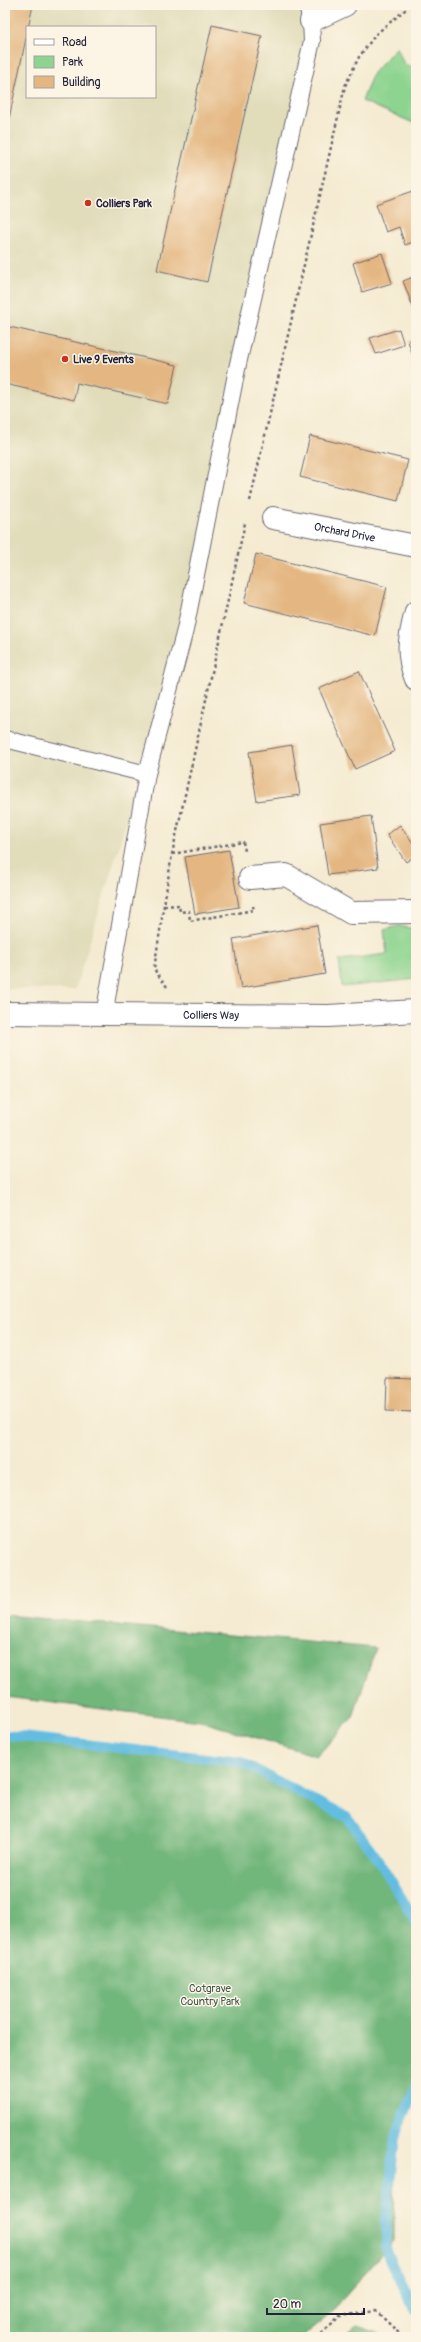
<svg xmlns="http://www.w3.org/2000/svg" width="421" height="2342" font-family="Pangolin,sans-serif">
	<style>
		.built { fill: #e1dcba; fill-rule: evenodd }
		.green { fill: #8cd48f; stroke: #577b65 }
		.forest { fill: #71b67a; stroke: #4a6c5a }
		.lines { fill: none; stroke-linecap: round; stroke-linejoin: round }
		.stream { stroke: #64bde1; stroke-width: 10 }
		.building { fill: #e4b782 }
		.service-casing { stroke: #6c6870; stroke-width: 18 }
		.minor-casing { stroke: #6c6870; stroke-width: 24 }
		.path { stroke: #6c6870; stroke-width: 2.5; stroke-dasharray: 3 3; stroke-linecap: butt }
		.service { stroke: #fff; stroke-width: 16 }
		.minor { stroke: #fff; stroke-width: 22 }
		.poi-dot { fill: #c8321e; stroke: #fcf5e5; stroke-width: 1.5 }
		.labels { text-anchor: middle; stroke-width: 3; stroke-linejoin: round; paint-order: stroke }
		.poi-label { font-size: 11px; font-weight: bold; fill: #22223b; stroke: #fcf5e5; text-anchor: start }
		.street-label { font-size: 11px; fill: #22223b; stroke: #fcf5e5 }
		.park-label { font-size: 11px; fill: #425754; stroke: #fcf5e5 }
	</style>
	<rect width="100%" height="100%" fill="#fcf5e5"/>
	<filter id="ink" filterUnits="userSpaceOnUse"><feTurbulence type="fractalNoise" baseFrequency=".025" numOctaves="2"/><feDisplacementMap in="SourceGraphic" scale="8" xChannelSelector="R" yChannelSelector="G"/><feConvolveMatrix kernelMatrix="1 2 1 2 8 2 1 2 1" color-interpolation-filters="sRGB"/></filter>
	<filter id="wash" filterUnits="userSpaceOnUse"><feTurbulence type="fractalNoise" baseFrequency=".012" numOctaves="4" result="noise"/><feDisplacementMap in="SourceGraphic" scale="16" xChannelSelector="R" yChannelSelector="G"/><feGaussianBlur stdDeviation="0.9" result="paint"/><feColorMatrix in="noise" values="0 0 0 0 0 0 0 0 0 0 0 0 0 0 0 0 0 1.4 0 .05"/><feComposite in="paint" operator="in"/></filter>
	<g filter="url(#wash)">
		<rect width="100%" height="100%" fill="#f5ebd2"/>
		<path class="built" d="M5 5H321L185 630 75 990 5 989ZM27 27H155V97H27Z"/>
		<path class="green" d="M397 47 404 64 416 68V124L362 101 373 73Z
			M399 926 416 929V979L342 987 339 960 387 954 384 930Z"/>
		<path class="forest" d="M5 1615 376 1648 353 1717 317 1756 200 1721 5 1697Z
			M5 1735 241 1762 348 1818 399 1890 416 1919V2086L395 2137 394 2241 327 2317 302 2337H5Z
			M357 2325 376 2331 384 2337H341Z"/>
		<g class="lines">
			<path class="stream" d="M5 1735 241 1762 348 1818 380 1862 416 1922
				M416 2086 395 2137 386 2218V2252L403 2288 416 2310"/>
		</g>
		<g id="blocks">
			<path class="building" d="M5 5H33L6 133H5Z
				M212 25 262 36 207 282 157 270Z
				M416 190V241L405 245 399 227 386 232 376 204Z
				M382 253 392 283 362 292 353 263Z
				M416 276V315L403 281Z
				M5 326 177 365 168 404 77 383 74 400 5 384Z
				M399 329 404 345 376 354 370 338Z
				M416 338V366L408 341Z
				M310 436 408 460 398 501 300 477Z
				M256 554 387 587 375 636 244 603Z
				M359 671 395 751 355 769 319 689Z
				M292 745 300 795 257 801 249 752Z
				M371 816 378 868 328 875 320 823Z
				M400 825 416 847V855L406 862 387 835Z
				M229 850 239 907 195 914 185 857Z
				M317 925 325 974 241 988 233 939Z
				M387 1378 416 1379V1412L386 1411Z"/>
		</g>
	</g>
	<g filter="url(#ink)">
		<use href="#blocks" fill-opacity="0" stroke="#6c6870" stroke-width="1"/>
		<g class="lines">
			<g class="service-casing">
				<path id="service" d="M5 739 147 774
					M104 1015 147 774 185 630 238 364 312 41 311 21 307 5"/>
			</g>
			<g class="minor-casing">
				<g id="minor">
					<path d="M311 21 345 5"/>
					<path id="s1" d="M273 518 416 546"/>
					<path d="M416 612C409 638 406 654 416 679"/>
					<path d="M250 878 286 875 351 913 416 912"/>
					<path id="s2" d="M5 1013 328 1016 416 1011"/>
				</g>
			</g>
			<path class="path" d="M250 501 345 86 359 57 376 34 405 10 401 5
				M172 854 243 842 245 851
				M164 906 179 905 180 912 189 911 190 921 254 910 253 906
				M167 987 154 969 172 854 245 523
				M317 2337 340 2316 376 2311 403 2337"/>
			<use href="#service" class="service"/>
			<use href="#minor" class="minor"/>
		</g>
	</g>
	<g class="poi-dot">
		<circle cx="88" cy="203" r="4"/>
		<circle cx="65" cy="359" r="4"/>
	</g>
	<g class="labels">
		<g class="poi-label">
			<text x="96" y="207">Colliers Park</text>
			<text x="73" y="363">Live 9 Events</text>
		</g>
		<g class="street-label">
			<text dy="4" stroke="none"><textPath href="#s1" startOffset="73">Orchard Drive</textPath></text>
			<text dy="4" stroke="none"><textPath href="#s2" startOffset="206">Colliers Way</textPath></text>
		</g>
		<g class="park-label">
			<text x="210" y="1992">Cotgrave<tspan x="210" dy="13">Country Park</tspan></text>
		</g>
	</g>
	<rect width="421" height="2342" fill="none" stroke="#fcf5e5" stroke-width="20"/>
	<rect x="26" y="26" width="130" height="72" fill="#fcf5e5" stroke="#a5a1a1"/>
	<rect x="34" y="39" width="20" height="6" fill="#ffffff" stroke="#a5a1a1"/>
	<text x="62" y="46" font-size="12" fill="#22223b">Road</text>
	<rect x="34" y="56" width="20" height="12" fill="#8cd48f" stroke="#a5a1a1"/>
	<text x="62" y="66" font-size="12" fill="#22223b">Park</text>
	<rect x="34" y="76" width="20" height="12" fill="#e4b782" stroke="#a5a1a1"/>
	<text x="62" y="86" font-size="12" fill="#22223b">Building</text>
	<path d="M267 2308v6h97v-6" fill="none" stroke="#22223b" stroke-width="2"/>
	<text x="273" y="2308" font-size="12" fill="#22223b" stroke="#fcf5e5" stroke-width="3" paint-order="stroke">20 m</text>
</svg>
